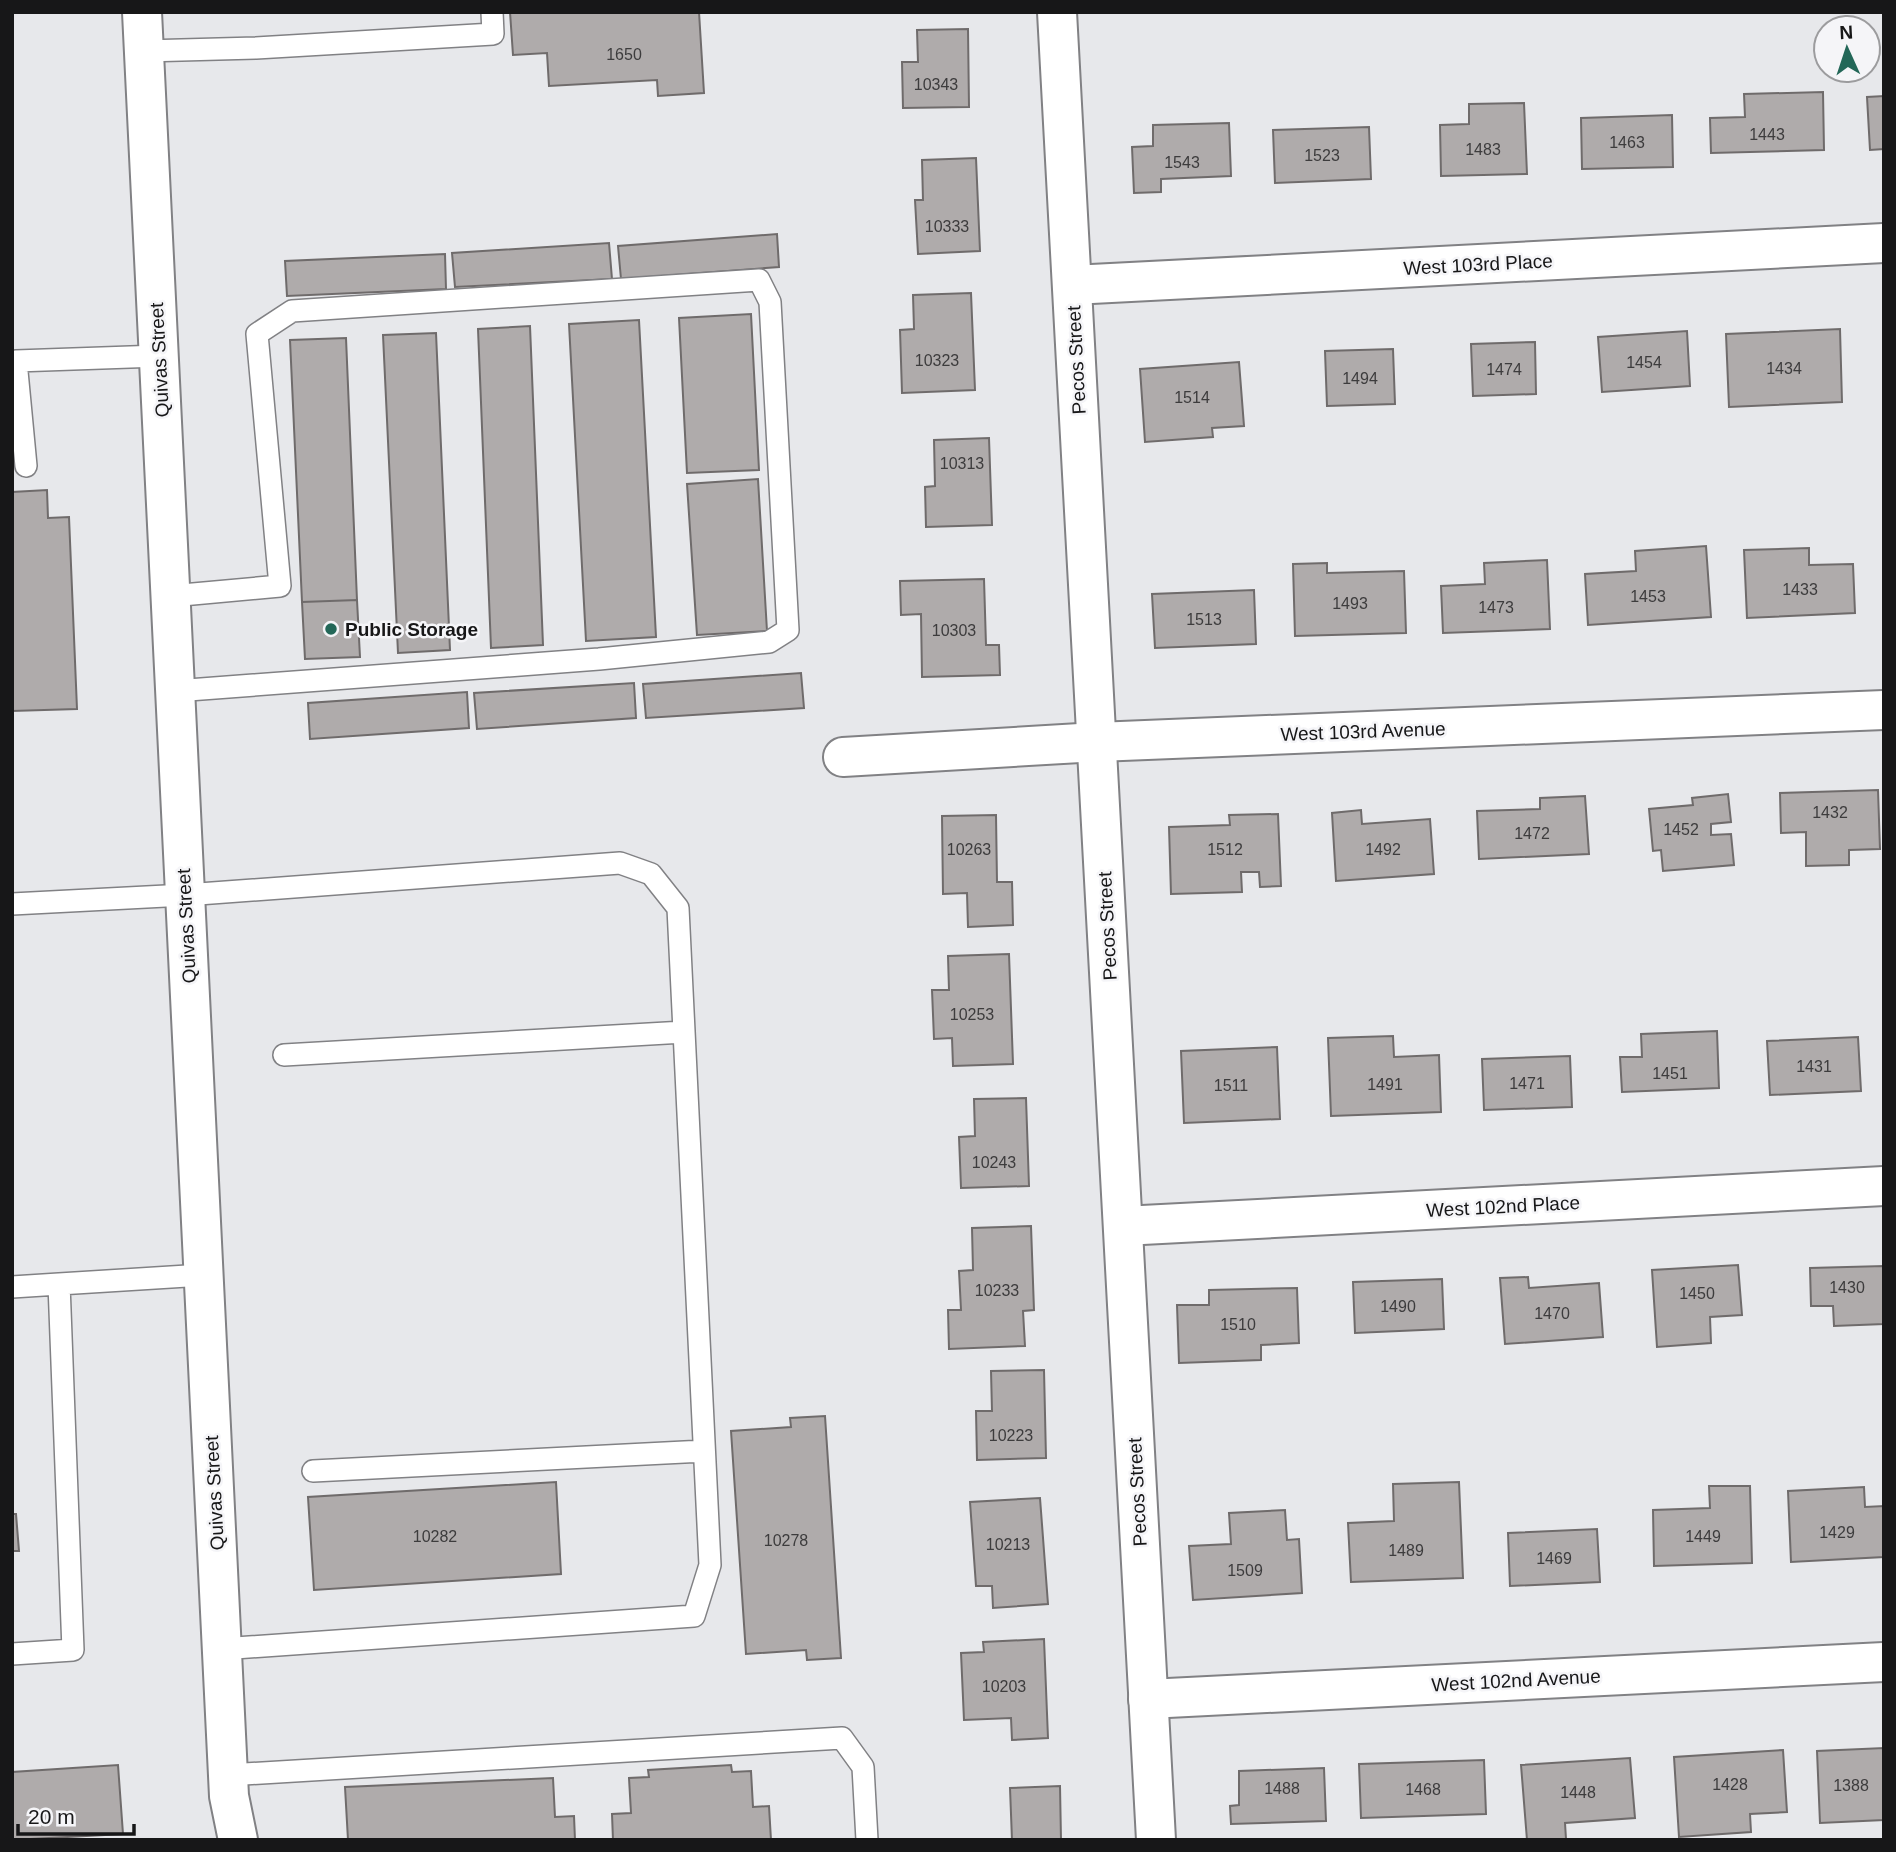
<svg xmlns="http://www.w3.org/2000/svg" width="1896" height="1852" font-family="Arial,sans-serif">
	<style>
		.building { fill: #afabab; stroke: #6f6b6b; stroke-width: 2 }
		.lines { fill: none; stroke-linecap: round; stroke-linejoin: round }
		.service-casing { stroke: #818184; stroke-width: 24 }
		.minor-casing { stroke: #818184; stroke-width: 42 }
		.tertiary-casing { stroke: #818184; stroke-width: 42 }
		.service { stroke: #fff; stroke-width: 21 }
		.minor { stroke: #fff; stroke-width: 38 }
		.tertiary { stroke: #fff; stroke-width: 38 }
		.poi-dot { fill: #236758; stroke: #f5f5f8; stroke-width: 2.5 }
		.labels { text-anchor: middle; stroke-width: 5; stroke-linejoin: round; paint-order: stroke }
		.number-label { font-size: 16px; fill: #3d3c3d }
		.street-label { font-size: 19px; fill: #171718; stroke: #f5f5f8 }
		.poi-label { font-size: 19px; font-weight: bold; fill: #171718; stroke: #f5f5f8; text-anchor: start }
	</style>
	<rect width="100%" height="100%" fill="#e7e8eb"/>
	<path class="building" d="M510 12H699L704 93 658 96 657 80 549 86 547 53 513 55Z
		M968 29 969 107 903 108 902 62H918L917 30Z
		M1823 92 1824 150 1711 153 1710 118 1745 117 1744 94Z
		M1884 96V149L1870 150 1867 97Z
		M1524 103 1527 174 1441 176 1440 125 1469 124V104Z
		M1672 115 1673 167 1582 169 1581 118Z
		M1229 123 1231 176 1161 179V192L1134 193 1132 147 1153 146V125Z
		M1369 127 1371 179 1275 183 1273 130Z
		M976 158 980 251 918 254 915 200H923L922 160Z
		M777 234 779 267 621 279 618 246Z
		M609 243 612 279 455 287 452 253Z
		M445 254 446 289 287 296 285 261Z
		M971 293 975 390 902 393 900 330 914 329 913 295Z
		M751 314 759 470 687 473 679 318Z
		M639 320 656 637 586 641 569 324Z
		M530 326 543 645 491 648 478 329Z
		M1840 329 1842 402 1729 407 1726 334Z
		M1687 331 1690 386 1602 392 1598 337Z
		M436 333 450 650 398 653 383 335Z
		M346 338 357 600 302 602 290 340Z
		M1535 342 1536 394 1473 396 1471 344Z
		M1393 349 1395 404 1327 406 1325 351Z
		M1239 362 1244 426 1212 428 1213 437 1145 442 1140 369Z
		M989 438 992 525 926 527 925 487 935 486 934 440Z
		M758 479 767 631 697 635 687 484Z
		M47 490 48 518 69 517 77 709 12 711V492Z
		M1706 546 1711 617 1588 625 1585 574 1636 571 1635 551Z
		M1809 548V565L1853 564 1855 613 1747 618 1744 550Z
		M1547 560 1550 629 1443 633 1441 586 1485 584 1484 563Z
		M1327 563V573L1404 571 1406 633 1295 636 1293 564Z
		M984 579 986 645H999L1000 675 922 677 921 614 901 615 900 581Z
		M1254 590 1256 644 1155 648 1152 594Z
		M357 600 360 657 305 659 302 602Z
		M801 673 804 708 646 718 643 684Z
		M634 683 636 718 477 729 474 693Z
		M467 692 469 728 310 739 308 703Z
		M1878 790 1880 849 1849 850V865L1806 866V832L1781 833 1780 793Z
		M1728 794 1731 822 1711 824V835L1731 834 1734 865 1663 871 1661 850 1653 851 1649 809 1693 805 1692 798Z
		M1585 796 1589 854 1479 859 1477 811 1540 809V798Z
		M1361 810 1362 824 1430 819 1434 874 1336 881 1332 813Z
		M1278 814 1281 886 1260 887 1259 872H1241L1242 892 1171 894 1169 827 1230 825 1229 815Z
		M996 815 997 882H1012L1013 925 968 927 967 893 943 894 942 816Z
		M1009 954 1013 1064 953 1066 952 1038 934 1039 932 990H949L948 956Z
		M1717 1031 1719 1088 1622 1092 1620 1057H1642L1641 1034Z
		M1393 1036 1394 1057 1439 1055 1441 1112 1331 1116 1328 1038Z
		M1858 1037 1861 1091 1770 1095 1767 1041Z
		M1277 1047 1280 1119 1184 1123 1181 1051Z
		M1570 1056 1572 1107 1484 1110 1482 1059Z
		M1026 1098 1029 1186 961 1188 959 1137 975 1136 974 1099Z
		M1031 1226 1034 1310 1023 1311 1025 1346 949 1349 948 1310H961L959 1271 973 1270 972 1228Z
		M1738 1265 1742 1315 1710 1317 1711 1343 1657 1347 1652 1270Z
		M1884 1266V1324L1834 1326 1833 1306H1811L1810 1268Z
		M1528 1277 1529 1288 1599 1283 1603 1337 1505 1344 1500 1278Z
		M1442 1279 1444 1329 1355 1333 1353 1282Z
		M1297 1288 1299 1343 1261 1345V1360L1179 1363 1177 1305H1209V1290Z
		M1044 1370 1046 1458 977 1460 976 1411H992L991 1371Z
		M825 1416 841 1658 807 1660 806 1650 746 1654 731 1431 791 1427 790 1418Z
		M556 1482 561 1574 314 1590 308 1497Z
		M1459 1482 1463 1578 1351 1582 1348 1523 1394 1521 1393 1484Z
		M1709 1486H1750L1752 1563 1654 1566 1653 1510 1710 1508Z
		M1864 1487 1865 1507 1884 1506V1557L1791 1562 1788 1491Z
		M1040 1498 1048 1604 993 1608 992 1586H976L970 1502Z
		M1285 1510 1287 1540 1299 1539 1302 1593 1193 1600 1189 1546 1231 1544 1229 1513Z
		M12 1514H16L19 1551H12Z
		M1597 1529 1600 1582 1510 1586 1508 1533Z
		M1044 1639 1048 1738 1012 1740 1011 1718 964 1720 961 1653 984 1652 983 1642Z
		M1884 1748V1820L1820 1823 1817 1751Z
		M1783 1750 1787 1812 1750 1814 1751 1832 1679 1837 1674 1757Z
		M1630 1758 1635 1818 1565 1823 1566 1839 1527 1840 1521 1765Z
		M1484 1760 1486 1814 1361 1818 1359 1764Z
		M118 1765 123 1834 12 1840V1772Z
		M731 1765 732 1772 751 1771 753 1807 769 1806 771 1840H613L612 1814 631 1813 629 1778 649 1777 648 1770Z
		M1324 1768 1326 1821 1231 1824 1230 1806 1239 1805V1771Z
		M553 1778 555 1817 574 1816 575 1840H348L345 1787Z
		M1060 1786 1061 1840H1012L1010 1788Z"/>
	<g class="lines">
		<g class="service-casing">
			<path id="service" d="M144 51 256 48 493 34 492 12
				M26 466 16 361 159 356
				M171 596 280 586 257 334 292 311 759 280 770 302 788 630 769 642 599 659 175 691
				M12 904 185 895 620 863 651 874 678 908 710 1565 694 1616 221 1649
				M284 1055 684 1032
				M12 1287 59 1284
				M313 1471 704 1451
				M12 1654 73 1650 59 1284 203 1275
				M228 1775 842 1738 863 1767 867 1840"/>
		</g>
		<g class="minor-casing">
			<path id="minor" d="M142 12 229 1796 238 1840
				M1072 285 1884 243
				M843 757 1097 742 1884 710
				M1123 1226 1884 1186
				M1148 1699 1884 1662"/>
		</g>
		<g class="tertiary-casing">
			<path id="tertiary" d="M1057 12 1156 1840"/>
		</g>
		<use href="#service" class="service"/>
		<use href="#minor" class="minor"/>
		<use href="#tertiary" class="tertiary"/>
	</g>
	<circle class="poi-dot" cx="331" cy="629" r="7"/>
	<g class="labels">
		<g class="number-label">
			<text x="624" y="60">1650</text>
			<text x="936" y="90">10343</text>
			<text x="1767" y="140">1443</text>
			<text x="1627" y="148">1463</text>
			<text x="1483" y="155">1483</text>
			<text x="1322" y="161">1523</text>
			<text x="1182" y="168">1543</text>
			<text x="947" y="232">10333</text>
			<text x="937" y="366">10323</text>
			<text x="1644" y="368">1454</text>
			<text x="1784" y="374">1434</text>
			<text x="1504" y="375">1474</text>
			<text x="1360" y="384">1494</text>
			<text x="1192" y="403">1514</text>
			<text x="962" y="469">10313</text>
			<text x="1800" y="595">1433</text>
			<text x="1648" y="602">1453</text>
			<text x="1350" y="609">1493</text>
			<text x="1496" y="613">1473</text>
			<text x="1204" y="625">1513</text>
			<text x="954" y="636">10303</text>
			<text x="1830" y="818">1432</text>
			<text x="1681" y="835">1452</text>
			<text x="1532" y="839">1472</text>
			<text x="969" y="855">10263</text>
			<text x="1225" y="855">1512</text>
			<text x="1383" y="855">1492</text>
			<text x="972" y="1020">10253</text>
			<text x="1814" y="1072">1431</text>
			<text x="1670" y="1079">1451</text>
			<text x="1527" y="1089">1471</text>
			<text x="1385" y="1090">1491</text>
			<text x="1231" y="1091">1511</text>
			<text x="994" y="1168">10243</text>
			<text x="1847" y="1293">1430</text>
			<text x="997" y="1296">10233</text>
			<text x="1697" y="1299">1450</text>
			<text x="1398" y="1312">1490</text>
			<text x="1552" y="1319">1470</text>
			<text x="1238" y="1330">1510</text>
			<text x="1011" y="1441">10223</text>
			<text x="1837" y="1538">1429</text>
			<text x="435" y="1542">10282</text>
			<text x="1703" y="1542">1449</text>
			<text x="786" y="1546">10278</text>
			<text x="1008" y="1550">10213</text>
			<text x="1406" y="1556">1489</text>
			<text x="1554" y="1564">1469</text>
			<text x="1245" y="1576">1509</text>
			<text x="1004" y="1692">10203</text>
			<text x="1730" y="1790">1428</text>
			<text x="1851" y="1791">1388</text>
			<text x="1282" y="1794">1488</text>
			<text x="1423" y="1795">1468</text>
			<text x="1578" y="1798">1448</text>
		</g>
		<g class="street-label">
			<text transform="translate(1478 264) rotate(-3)" y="7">West 103rd Place</text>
			<text transform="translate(159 360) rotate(-93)" y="7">Quivas Street</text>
			<text transform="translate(1076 360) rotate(-93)" y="7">Pecos Street</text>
			<text transform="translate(1363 731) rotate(-2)" y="7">West 103rd Avenue</text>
			<text transform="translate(186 926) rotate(-93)" y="7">Quivas Street</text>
			<text transform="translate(1107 926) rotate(-93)" y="7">Pecos Street</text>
			<text transform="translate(1503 1206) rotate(-3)" y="7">West 102nd Place</text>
			<text transform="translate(1137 1492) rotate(-93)" y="7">Pecos Street</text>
			<text transform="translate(214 1493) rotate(-93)" y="7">Quivas Street</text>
			<text transform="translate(1516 1680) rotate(-3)" y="7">West 102nd Avenue</text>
		</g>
		<g class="poi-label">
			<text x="345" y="636">Public Storage</text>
		</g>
	</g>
	<rect width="1896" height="1852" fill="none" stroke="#171718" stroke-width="28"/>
	<g transform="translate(1847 49) rotate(357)"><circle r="33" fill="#f5f5f8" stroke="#9c9c9e" stroke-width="2"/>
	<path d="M0-5L12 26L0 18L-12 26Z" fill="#236758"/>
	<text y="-10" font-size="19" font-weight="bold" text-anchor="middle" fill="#171718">N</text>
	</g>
	<path d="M18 1824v10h116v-10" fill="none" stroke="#171718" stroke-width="3.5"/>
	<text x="28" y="1824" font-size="21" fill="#171718" stroke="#f5f5f8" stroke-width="5" paint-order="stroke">20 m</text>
</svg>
